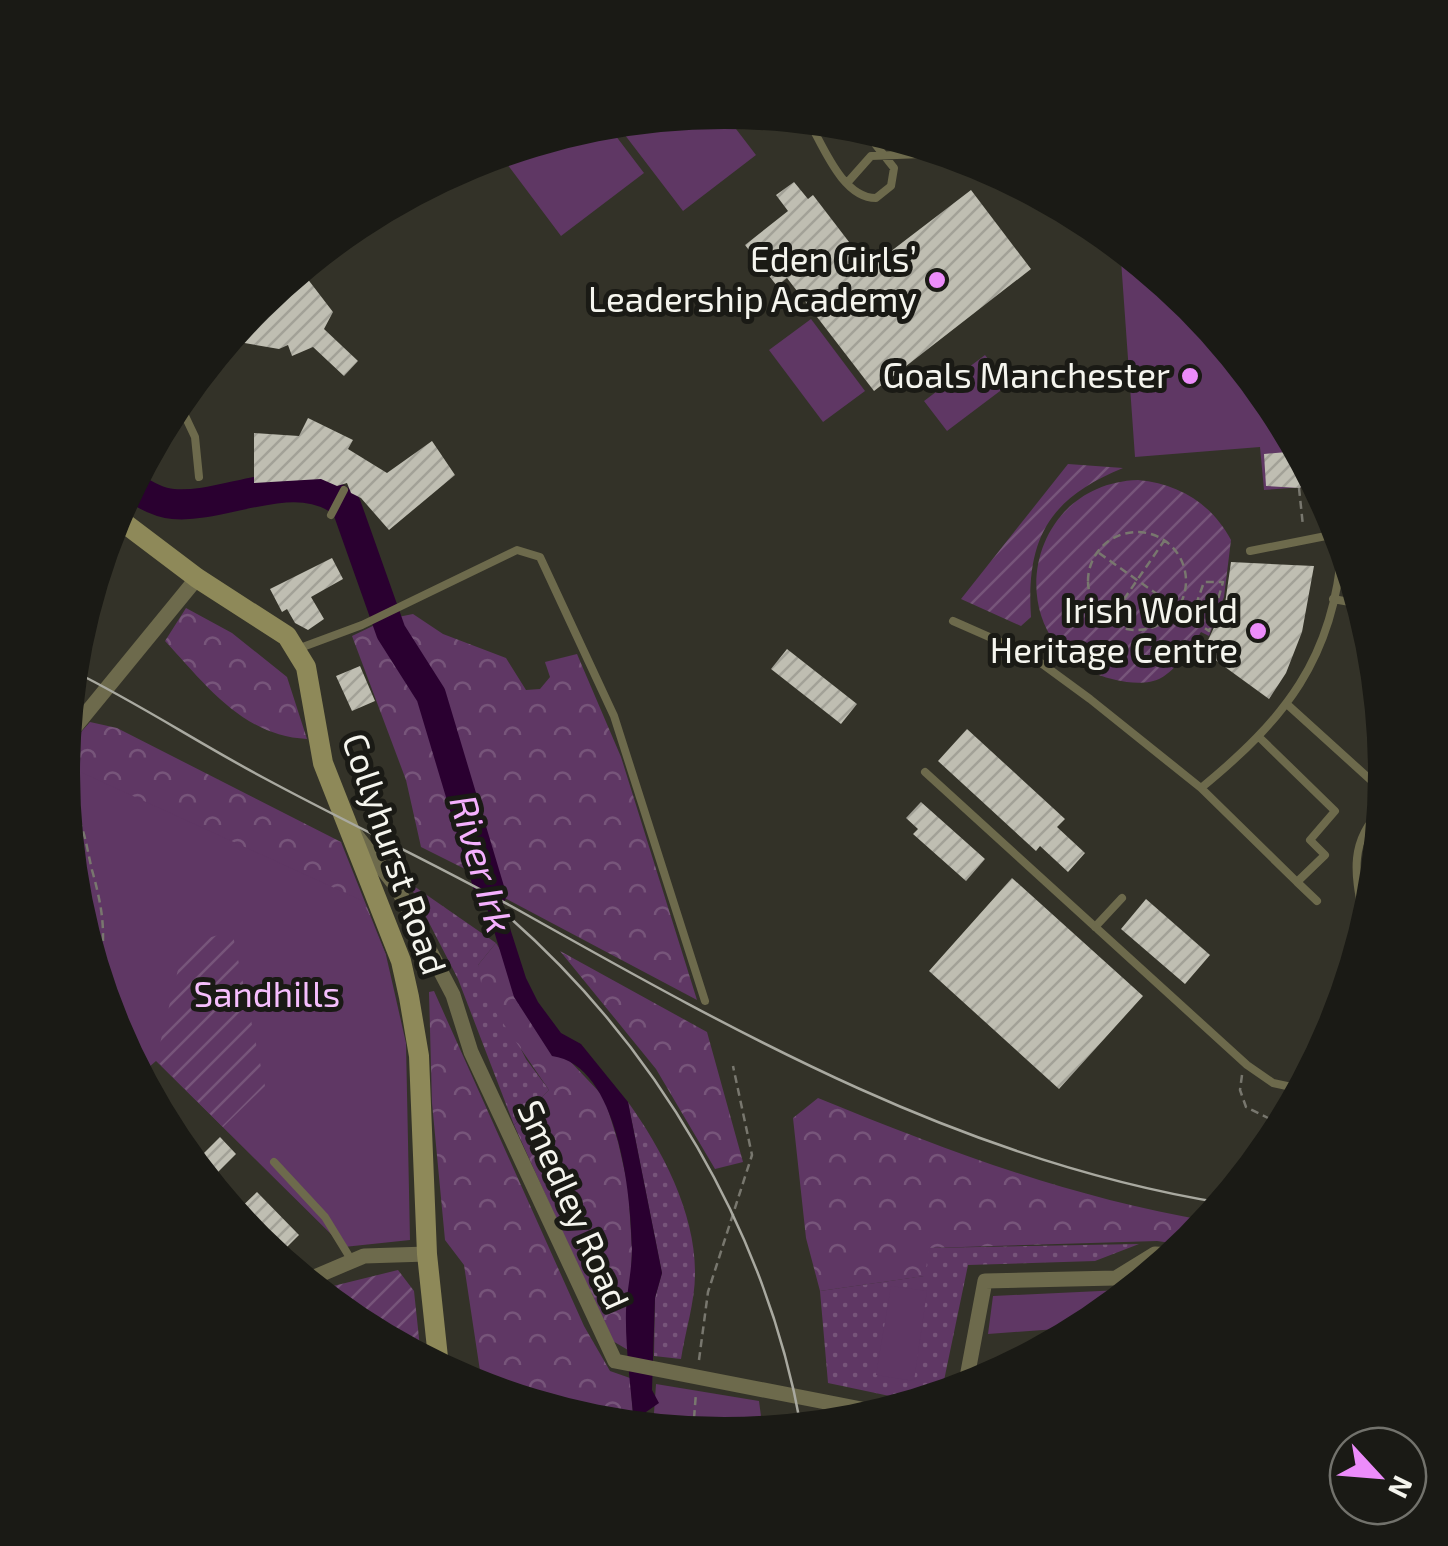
<svg xmlns="http://www.w3.org/2000/svg" width="1448" height="1546" font-family="'Exo 2',sans-serif">
	<style>
		.grass { fill: url(#grass-dots) }
		.forest { fill: url(#forest-crowns) }
		.park { fill: #5f3764 }
		.garden { fill: url(#garden-furrows) }
		.water { fill: #2a0030 }
		.lines { fill: none; stroke-linecap: round; stroke-linejoin: round }
		.river { stroke: #2a0030; stroke-width: 30 }
		.building { fill: url(#building-hatch) }
		.path { stroke: #78776e; stroke-width: 2.5; stroke-dasharray: 8 5; stroke-linecap: butt }
		.lane { stroke: #6d6a4c; stroke-width: 8 }
		.street { stroke: #6d6a4c; stroke-width: 15 }
		.secondary { stroke: #8e8959; stroke-width: 20 }
		.tram { stroke: #a9a9a0; stroke-width: 2.5 }
		.poi-dot { fill: #ec8cfa; stroke: #1a1a15; stroke-width: 4 }
		.labels { text-anchor: middle; stroke-width: 10; stroke-linejoin: round; paint-order: stroke }
		.poi-label { font-size: 35px; fill: #f5f5ee; stroke: #1a1a15; text-anchor: end }
		.street-label { font-size: 35px; fill: #f5f5ee; stroke: #1a1a15 }
		.park-label { font-size: 35px; fill: #f6befd; stroke: #1a1a15 }
		.water-label { font-size: 38px; font-style: italic; fill: #f5b0fe; stroke: #1a1a15 }
	</style>
	<defs>
		<pattern id="grass-dots" width="8" height="8" patternUnits="userSpaceOnUse" patternTransform="scale(2.5)"><rect width="8" height="8" fill="#5f3764"/><path d="M2 2h.1M6 6h.1" fill="none" stroke="#77557a" stroke-width="1.8" stroke-linecap="round"/></pattern>
		<pattern id="forest-crowns" width="20" height="18" patternUnits="userSpaceOnUse" patternTransform="scale(2.5)"><rect width="20" height="18" fill="#5f3764"/><path d="M2 6a3 3 0 1 1 6 0M12 15a3 3 0 1 1 6 0" fill="none" stroke="#77557a"/></pattern>
		<pattern id="garden-furrows" width="10" height="10" patternUnits="userSpaceOnUse" patternTransform="scale(2.5)"><rect width="10" height="10" fill="#5f3764"/><path d="M-1 1l2-2M0 10L10 0M9 11l2-2" fill="none" stroke="#77557a"/></pattern>
		<pattern id="building-hatch" width="6" height="6" patternUnits="userSpaceOnUse" patternTransform="scale(2.5)"><rect width="6" height="6" fill="#bfbeb2"/><path d="M-1 1l2-2M0 6l6-6M5 7l2-2" fill="none" stroke="#a2a197"/></pattern>
	</defs>
	<rect width="100%" height="100%" fill="#333228"/>
	<path class="grass" d="M408 882 496 943 478 965 526 1059 549 1090 514 1125 458 979Z
		M628 1102C662 1149 696 1214 695 1274 695 1302 685 1332 681 1359L654 1356 655 1298 662 1273Z
		M1139 1244 1095 1261 968 1265 941 1395 918 1402 828 1383 820 1291 924 1276 928 1248Z"/>
	<path class="forest" d="M186 608 232 633 287 677 307 739C243 736 206 685 165 641Z
		M413 614 443 634 506 658 526 690 540 689 550 677 545 662 577 654 621 757 697 1000 499 895 438 694 393 618Z
		M379 623 423 698 460 813 473 873 421 847 406 780 352 636Z
		M90 722 117 728 341 842 386 955 232 931 139 1076C115 1030 89 982 97 930L75 902 63 777 70 768 63 764 65 750Z
		M496 943 567 1058 604 1097 618 1142 628 1186 632 1249 628 1350 611 1340 514 1125 549 1090 483 994 478 965Z
		M560 951 707 1032 743 1162 715 1169 656 1069Z
		M434 991 584 1326 610 1371 630 1378 634 1426 594 1422 482 1384 464 1265 445 1240 432 1103 429 992Z
		M818 1098C948 1151 1068 1197 1208 1221L1186 1245 1157 1241 929 1248 925 1276 820 1291 806 1238 793 1118Z"/>
	<path class="park" d="M723 112 756 155 683 211 615 122Z
		M606 123 644 173 561 236 507 164 536 142Z
		M1120 246 1192 306 1274 406 1317 486 1264 490 1260 447 1135 457Z
		M811 319 865 391 823 422 769 350Z
		M985 355 1008 385 947 431 924 401Z
		M63 764 363 901 386 955 406 1043 410 1240 344 1247 156 1061 139 1076 113 1026 75 901Z
		M891 1286 927 1291 914 1381 876 1375Z
		M1121 1290 1122 1298 1084 1327 988 1334 993 1296Z
		M656 1384 759 1401 763 1431 723 1434 653 1427Z"/>
	<path class="garden" d="M1068 464 1123 468C1049 498 1026 539 1031 617L1021 626 961 599Z
		M1138 480C1179 484 1211 503 1231 540L1224 597 1209 636 1201 632C1191 647 1177 669 1161 678 1148 685 1129 683 1116 680 997 655 1017 484 1138 480Z
		M232 931 265 1086 223 1127 156 1060 184 945Z
		M398 1270 414 1291 421 1357 356 1323 317 1290Z"/>
	<path class="water" d="M470 852 488 860 526 978 538 1002 561 1033 581 1044 628 1102 662 1273 655 1298 652 1390 659 1403 646 1412 645 1427 634 1426C631 1387 625 1348 626 1310 627 1290 632 1270 632 1249 631 1195 619 1065 552 1056L514 997Z"/>
	<g class="lines">
		<path class="river" d="M131 486C143 494 159 503 173 504 227 509 297 463 346 505L391 632 431 695 491 895"/>
	</g>
	<path class="building" d="M794 182 808 199 813 195 869 268 971 190 1031 269 874 391 787 278 777 286 745 245 788 211 776 195Z
		M300 269 333 312 324 329 358 361 344 376 313 347 292 356 288 345 279 349 227 340 257 305Z
		M308 418 353 440 348 449 387 473 432 441 455 475 389 530 361 498 351 493 347 483 337 486 321 479 254 483V433L299 436Z
		M1298 451 1315 482 1299 488 1266 486 1264 454Z
		M332 558 343 579 311 597 324 619 308 630 295 623 287 609 282 612 270 589Z
		M1231 562 1314 566 1302 632 1286 673 1269 699 1203 651 1225 604Z
		M787 649 857 704 841 724 771 669Z
		M360 666 375 701 352 711 336 676Z
		M967 729 1065 819 1057 827 1085 853 1068 872 1040 846 1036 851 938 761Z
		M921 802 985 859 966 881 913 834 918 829 906 818Z
		M1012 878 1143 996 1059 1089 929 971Z
		M1146 899 1210 955 1185 984 1121 929Z
		M220 1137 236 1154 215 1175 198 1159Z
		M257 1192 299 1235 277 1257 234 1214Z"/>
	<g class="lines">
		<path class="path" d="M1299 488 1303 526
			M1088 581a49 49 0 1 1 98 0a49 49 0 1 1-98 0Z
			M1099 553 1209 631 1223 582H1204L1191 619
			M1109 621 1164 541
			M65 797C85 823 85 841 92 870 104 913 106 935 99 979
			M1242 1075 1240 1090 1246 1107 1282 1125
			M699 1360 708 1292 752 1155 733 1066
			M693 1431 696 1393"/>
		<path class="lane" d="M808 120C823 145 842 198 876 198L891 186 894 168 861 126
			M847 183 871 156 948 153
			M178 401 195 437 199 477
			M331 515 344 490
			M1333 599 1361 604
			M953 621 1030 655 1090 699 1201 788 1297 882 1325 855 1310 840 1335 811 1260 738
			M300 648 362 625 517 550 540 557 614 716 705 1001
			M1289 706 1384 792
			M925 772 1247 1065 1273 1083 1301 1089
			M1201 788C1284 720 1334 659 1342 547L1331 535 1250 551
			M1297 882 1317 901
			M1095 927 1122 898
			M1365 927C1357 881 1345 845 1382 809
			M274 1162 325 1217 352 1261"/>
		<path class="street" d="M66 738 197 578
			M356 835 396 886 453 995 471 1052 615 1361 882 1413
			M305 1281 364 1256 427 1254
			M965 1388 985 1281 1116 1278 1155 1254 1175 1255"/>
		<path class="secondary" d="M115 516 197 578 287 636 306 667 323 763 401 961 409 997 419 1056 427 1254 439 1367"/>
		<path class="tram" d="M73 671C138 703 200 744 264 778 349 824 436 864 520 911 742 1036 967 1162 1223 1203
			M508 916C657 1047 766 1231 801 1427"/>
	</g>
	<g class="poi-dot">
		<circle cx="937" cy="280" r="10"/>
		<circle cx="1190" cy="376" r="10"/>
		<circle cx="1258" cy="631" r="10"/>
	</g>
	<g class="labels">
		<g class="poi-label">
			<text x="917" y="272">Eden Girls’<tspan x="917" dy="40">Leadership Academy</tspan></text>
			<text x="1170" y="388">Goals Manchester</text>
			<text x="1238" y="623">Irish World<tspan x="1238" dy="40">Heritage Centre</tspan></text>
		</g>
		<g class="street-label">
			<text transform="translate(394 854) rotate(71)" y="12">Collyhurst Road</text>
			<text transform="translate(573 1205) rotate(66)" y="12">Smedley Road</text>
		</g>
		<g class="park-label">
			<text x="267" y="1007">Sandhills</text>
		</g>
		<g class="water-label">
			<text transform="translate(481 864) rotate(74)" y="13">River Irk</text>
		</g>
	</g>
	<path d="M0 0H1448V1546H0ZM80 773a644 644 0 1 1 1288 0a644 644 0 1 1-1288 0Z" fill="#1a1a15" fill-rule="evenodd"/>
	<g transform="translate(1378 1476) rotate(116)"><circle r="48" fill="#1a1a15" stroke="#72726c" stroke-width="2.5"/>
	<path d="M0-8L18 38L0 25L-18 38Z" fill="#ec8cfa"/>
	<text y="-15" font-size="28" font-weight="bold" text-anchor="middle" fill="#f5f5ee">N</text>
	</g>
</svg>
